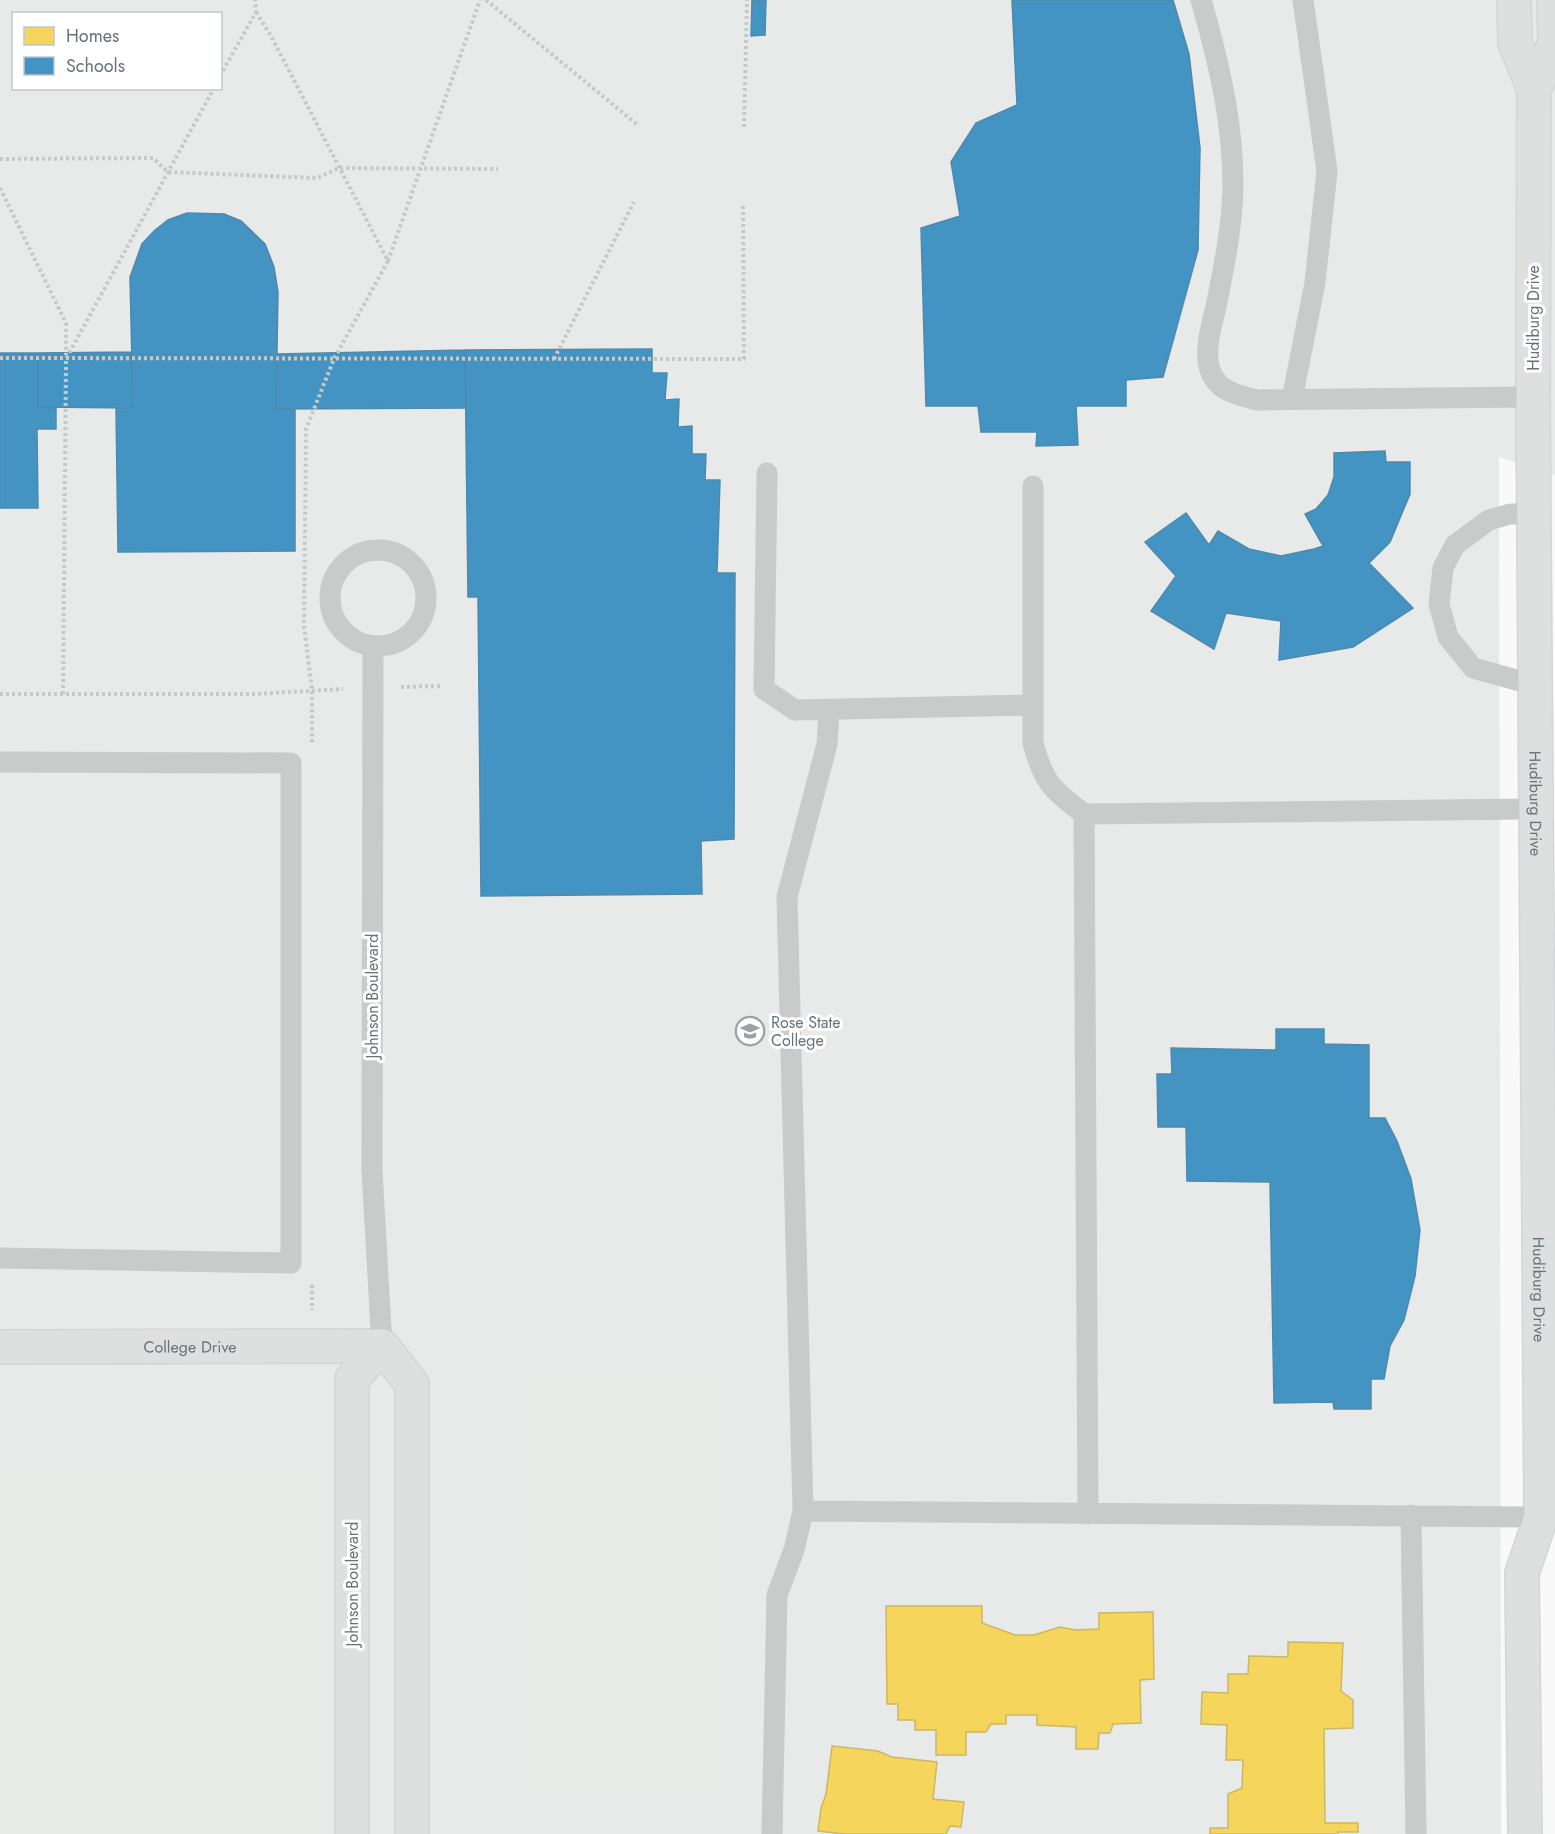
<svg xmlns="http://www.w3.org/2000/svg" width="1555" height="1834" font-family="Jost,sans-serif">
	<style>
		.built { fill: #e8e9e9; fill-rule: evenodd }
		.green { fill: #e8eae7 }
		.homes { fill: #f6d55c; stroke: #cab865; stroke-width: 1.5 }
		.schools { fill: #4393c3; stroke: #4d8aad; stroke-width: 1.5 }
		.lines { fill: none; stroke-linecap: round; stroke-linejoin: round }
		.secondary-casing { stroke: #d4d5d6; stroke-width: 36 }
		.path { stroke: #c7c9c9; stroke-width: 4; stroke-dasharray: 3 3; stroke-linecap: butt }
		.lane { stroke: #c9caca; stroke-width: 21 }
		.secondary { stroke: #dedfdf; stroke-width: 33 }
		.labels { text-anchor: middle; stroke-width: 6; stroke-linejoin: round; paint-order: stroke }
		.street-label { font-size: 16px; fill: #63747a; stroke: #fff }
		.poi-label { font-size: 16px; fill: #63747a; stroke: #fff; text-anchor: start }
	</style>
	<rect width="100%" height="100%" fill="#f9f9f9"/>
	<path class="built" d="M0 0H1555V475L1499 457 1501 1834H0ZM14 14H220V88H14Z"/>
	<path class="green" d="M529 1377H716L717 1785H529Z
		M0 1469 323 1470 327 1834H0Z"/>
	<path class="homes" d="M886 1606H982V1623L1015 1635H1034L1060 1627 1076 1630 1099 1629V1613L1153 1612 1154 1679 1140 1680 1141 1723 1113 1724 1110 1733H1099L1098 1749H1076V1727L1037 1725V1715H1006V1724H991L986 1732H966V1755H936V1730H915V1720H898V1704H887Z
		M1288 1642 1343 1643 1341 1691 1353 1700V1728L1324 1729 1325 1823H1358V1832H1338V1834H1210V1828H1228V1794L1242 1788 1243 1760H1226L1227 1725 1201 1724 1202 1692 1228 1693V1674H1248L1249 1656 1288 1657Z
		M832 1746 878 1751 892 1757 937 1762 933 1799 964 1802 961 1827 950 1826 946 1834H844L818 1831 821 1808 826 1794Z"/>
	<path class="schools" d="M752 0H766L765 35 751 36Z
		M1012 0H1173L1189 54 1200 148 1198 250 1163 377 1126 380V406H1076L1078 445 1036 446 1037 432H981L978 406H926L921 228 960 216 951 162 976 123 1017 105Z
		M187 213 224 214 241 221 265 244 274 267 278 292 276 409H295V551L118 552 116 408H133L130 277 142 244 154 231 168 220Z
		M652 349V373H667L665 400 679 399 678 427 692 426V454H706L705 480H720L717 573H735L734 839 701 841 702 894 481 896 478 597H468L465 350Z
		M465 350 466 408 276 409 277 354Z
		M131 352 133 408 38 407V353Z
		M0 353H38V407L56 408V429H37L38 508H0Z
		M1385 451 1386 462H1410V494L1390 542 1369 563 1413 608 1353 647 1279 660 1281 621 1226 613 1214 649 1151 611 1176 576 1145 542 1186 513 1209 545 1218 531 1249 549 1281 556 1314 549 1323 546 1305 514 1316 509 1328 495 1334 477V453Z
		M1276 1029H1324V1044L1369 1045V1118H1385L1397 1141 1411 1179 1420 1230 1415 1276 1404 1320 1390 1346 1384 1379H1371V1409H1334L1333 1402 1274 1403 1270 1182 1187 1181 1186 1127H1158L1157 1074H1172L1171 1048 1276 1050Z"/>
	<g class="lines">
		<g class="secondary-casing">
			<g id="secondary">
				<path id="s1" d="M1514 0 1515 42 1534 90 1533 397 1541 1517 1522 1573 1525 1834"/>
				<path d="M1534 90 1555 43 1554 0"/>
				<path d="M382 1346 412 1384V1834"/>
				<path id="s2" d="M0 1347 382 1346"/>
				<path d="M352 1834V1379L382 1346"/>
			</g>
		</g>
		<path class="path" d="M486 0 639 126
			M256 12 271 36 388 261 334 359 306 429 304 626 312 690V743
			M220 76 256 12 255 0
			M744 127 747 0
			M0 159 153 158 168 172 317 178 339 168 498 169
			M0 188 66 323V355
			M388 261 480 0
			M0 358 744 359 743 203
			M554 359 634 202
			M401 687 443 686
			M0 694H255L343 689
			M63 694 66 359 214 88
			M312 1285V1310"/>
		<path class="lane" d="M1201 0C1220 66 1237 138 1232 207 1230 239 1223 271 1217 302 1213 321 1206 341 1208 361 1212 389 1232 394 1257 400L1533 397
			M1292 399 1315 283 1327 171 1303 0
			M767 473 764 689 795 710 1033 705
			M1033 486V743C1044 784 1052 789 1084 814L1536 809
			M1534 514H1510L1489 520 1455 545 1443 568 1439 604 1448 637 1473 668 1535 685
			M330 598a48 48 0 1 1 96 0a48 48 0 1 1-96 0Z
			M373 646 372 1171 382 1346
			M829 710 827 744 787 897 803 1511 1541 1517
			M0 762 291 763V1263L0 1258
			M1084 814 1088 1514
			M1411 1515 1416 1834
			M772 1834 777 1595 794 1550 803 1511"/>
		<use href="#secondary" class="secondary"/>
	</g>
	<defs>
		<g id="university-ring" transform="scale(1.5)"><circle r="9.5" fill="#fff" stroke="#98a3a6" stroke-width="1.5"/><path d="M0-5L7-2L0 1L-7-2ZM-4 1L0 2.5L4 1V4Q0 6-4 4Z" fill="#98a3a6"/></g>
	</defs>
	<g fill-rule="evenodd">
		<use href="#university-ring" x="750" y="1031"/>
	</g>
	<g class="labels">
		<g class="street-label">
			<text transform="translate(1533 318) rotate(-90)" y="6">Hudiburg Drive</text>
			<text dy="6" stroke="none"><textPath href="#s1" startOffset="807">Hudiburg Drive</textPath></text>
			<text transform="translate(372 996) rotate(-90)" y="6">Johnson Boulevard</text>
			<text dy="6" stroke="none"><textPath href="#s1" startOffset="1293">Hudiburg Drive</textPath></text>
			<text dy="6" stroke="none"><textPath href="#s2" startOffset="190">College Drive</textPath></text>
			<text transform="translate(352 1584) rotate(-90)" y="6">Johnson Boulevard</text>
		</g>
		<g class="poi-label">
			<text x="771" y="1028">Rose State<tspan x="771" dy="18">College</tspan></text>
		</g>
	</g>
	<rect x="12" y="12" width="210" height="78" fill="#ffffff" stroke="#c1c7ca" stroke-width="1.5"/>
	<rect x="24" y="27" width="30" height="18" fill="#f6d55c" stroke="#c1c7ca" stroke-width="1.5"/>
	<text x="66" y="42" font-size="18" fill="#63747a">Homes</text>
	<rect x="24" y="57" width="30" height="18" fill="#4393c3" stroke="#c1c7ca" stroke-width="1.5"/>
	<text x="66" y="72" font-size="18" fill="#63747a">Schools</text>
</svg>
